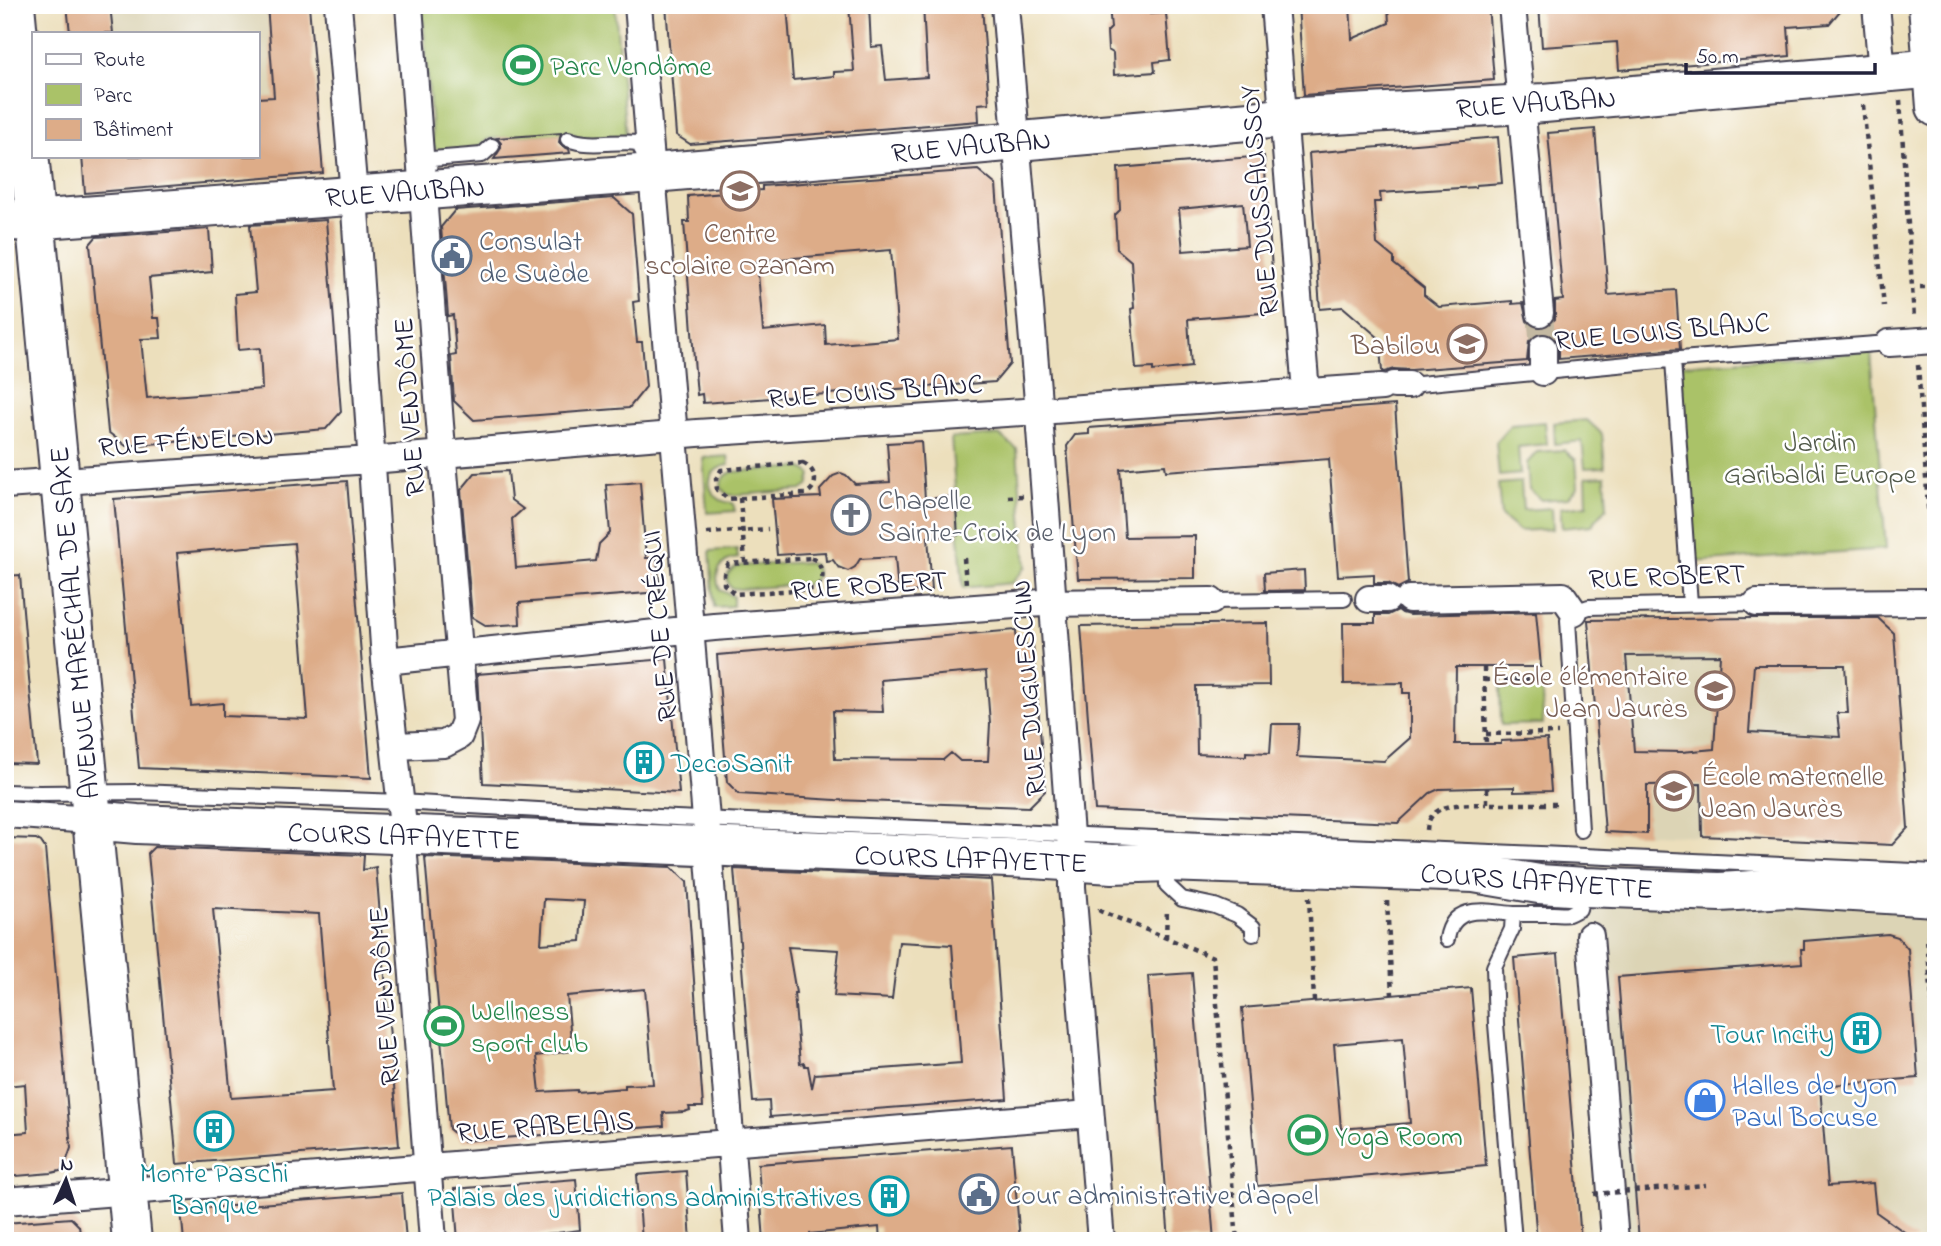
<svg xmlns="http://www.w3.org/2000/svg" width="1941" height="1246" font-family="'Indie Flower',sans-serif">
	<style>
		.built { fill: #dcd4b5 }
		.green { fill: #aac268; stroke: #667252; stroke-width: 2 }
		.building { fill: #ddac88; fill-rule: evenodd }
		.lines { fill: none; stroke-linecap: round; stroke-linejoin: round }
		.street-tunnel { stroke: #c4b9a2; stroke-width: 26; stroke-dasharray: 26 13; stroke-linecap: butt }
		.lane-casing { stroke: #403e4e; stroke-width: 18 }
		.street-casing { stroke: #403e4e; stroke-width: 30 }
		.secondary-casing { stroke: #403e4e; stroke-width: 42 }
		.primary-casing { stroke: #403e4e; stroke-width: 42 }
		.path { stroke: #403e4e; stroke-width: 4.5; stroke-dasharray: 5 5; stroke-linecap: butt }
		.lane { stroke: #fff; stroke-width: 14 }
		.street { stroke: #fff; stroke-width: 26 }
		.secondary { stroke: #fff; stroke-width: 38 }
		.primary { stroke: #fff; stroke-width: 38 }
		.path-bridge { stroke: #403e4e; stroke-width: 4.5; stroke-dasharray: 5 5; stroke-linecap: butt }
		.labels { text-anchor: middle; stroke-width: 5; stroke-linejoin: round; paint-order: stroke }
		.leisure-label { font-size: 28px; fill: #27864d; stroke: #fff; text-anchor: start }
		.street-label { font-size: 28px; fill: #22223b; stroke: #fff }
		.education-label { font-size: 28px; fill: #785e54; stroke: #fff; text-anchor: end }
		.service-label { font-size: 28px; fill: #4e5e75; stroke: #fff; text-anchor: start }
		.park-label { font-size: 28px; fill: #525a4b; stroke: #fff }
		.worship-label { font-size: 28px; fill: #5b616d; stroke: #fff; text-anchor: start }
		.culture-label { font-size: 28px; fill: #0d838f; stroke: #fff; text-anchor: end }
		.shop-label { font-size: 28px; fill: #366cbe; stroke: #fff; text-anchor: start }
	</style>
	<rect width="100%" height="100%" fill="#fff"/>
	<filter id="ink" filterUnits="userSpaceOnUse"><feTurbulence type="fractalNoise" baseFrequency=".0143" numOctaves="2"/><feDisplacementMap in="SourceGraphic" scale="14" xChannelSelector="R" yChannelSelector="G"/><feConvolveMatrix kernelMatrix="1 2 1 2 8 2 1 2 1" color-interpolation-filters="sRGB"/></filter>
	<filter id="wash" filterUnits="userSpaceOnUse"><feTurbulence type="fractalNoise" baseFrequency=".00686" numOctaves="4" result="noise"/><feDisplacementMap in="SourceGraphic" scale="28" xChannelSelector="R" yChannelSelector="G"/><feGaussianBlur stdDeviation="1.57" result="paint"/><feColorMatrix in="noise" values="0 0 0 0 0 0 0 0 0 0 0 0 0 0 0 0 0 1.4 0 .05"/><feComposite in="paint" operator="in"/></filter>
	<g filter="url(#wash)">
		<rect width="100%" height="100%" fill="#ecdfbc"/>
		<path class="built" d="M67 5H309L323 173 85 193 82 156H257V33H70Z
			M1830 618 1840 737 1771 733 1749 741 1745 838 1607 832 1592 669 1703 619Z
			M1585 867 1936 883V1241H1615Z"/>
		<path class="green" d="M422 5H615L626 137H577L573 133H568L488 139C475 153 457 151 439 152L433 146Z
			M1871 351 1886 549 1693 562 1679 365Z
			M1587 420 1602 434 1605 467 1585 468 1582 441 1555 444 1554 423Z
			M1545 422 1547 444 1518 447 1520 474 1499 476 1496 442 1511 425Z
			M999 435 1017 449 1026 567 1012 583 963 588 951 438Z
			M1564 450 1576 460 1578 487 1568 498 1541 500 1529 489 1527 463 1537 452Z
			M728 456 729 465C700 469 706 502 733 503L735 511 707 513 703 458Z
			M800 467 808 471 811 475 808 486 802 490 734 495H728C716 486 721 477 732 472Z
			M1605 476 1607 507 1592 525 1562 528 1560 508 1587 505 1586 477Z
			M1521 482 1523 510 1552 508 1553 529 1519 531 1501 516 1498 484Z
			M737 549 738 558C719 560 713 574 720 590L733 596V606L714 607 710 551Z
			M806 562 814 565 817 575 814 580 808 584 740 589 731 588C724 578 727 571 738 566Z
			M1542 687 1543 724 1501 725 1500 688Z"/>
		<g id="blocks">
			<path class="building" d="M67 5H110L113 33H70Z
				M267 5H309L323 173 85 193 82 156H257V98L274 97Z
				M666 5H787L793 80 834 76V72L854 71 849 5H869L871 47 882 46 886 80 927 77 923 5H982L989 103 978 104 979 121 690 144 676 135Z
				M1109 5H1150V14L1166 13 1170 60 1154 62 1155 72 1114 75 1113 53 1108 50 1107 32 1111 28Z
				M1298 5H1350L1352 39 1389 23 1388 5H1488L1494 80 1304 95Z
				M1539 5H1720V13L1787 8 1786 5H1845L1829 24 1788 27 1790 56 1619 70 1617 42 1542 47Z
				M1595 129 1608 295 1676 290 1680 349 1559 359V347L1556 340 1550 334 1542 332 1535 335 1529 341 1527 361 1411 370 1394 369 1384 372 1382 371 1379 338 1343 307 1320 309 1309 153 1498 137 1502 183 1476 185V187L1380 193 1381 202H1374L1377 244 1394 258V264L1424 288V295L1439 307 1512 301V304L1523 303 1527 321 1533 327 1541 329 1548 326 1555 319V301L1563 300 1548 133Z
				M561 133 559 142 562 146 569 149 570 153 494 159 501 148V143L497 138Z
				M1264 156 1275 312 1188 319 1191 367 1153 371V368L1136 369 1131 309 1134 308 1131 261 1117 249 1115 215 1120 210 1118 168ZM1243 203 1247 246 1183 251 1179 209Z
				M978 170 996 185 1010 364 995 382 703 403 702 394 697 395 694 359 684 222H689L688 196 762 190V186ZM891 250 898 339 826 345 825 325 763 331 757 261Z
				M614 198 632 214 639 301 633 302 637 342H642L646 387 629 408 474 420 454 401 451 356 456 355 453 315 448 316 441 227 455 210Z
				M326 220 341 412 326 429 126 446 108 432 90 244 96 237 209 229 212 272 149 278 153 318H159L161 338 141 339 147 398 262 389 260 348 238 350 235 294 256 292 250 225Z
				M1395 405 1408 583 1398 588 1388 583H1374V574L1338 576 1329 459 1166 471 1165 465 1120 469 1125 537 1195 536V578L1078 579 1067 446 1075 435 1089 434V428Z
				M921 441 925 499 955 496 958 535 928 537 932 590 898 593 895 557 860 559 855 567 848 571 838 567 833 560 826 561 825 552 777 555 772 499 821 497 820 490 833 476 841 473 846 475 855 484 890 482 887 443Z
				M508 471 511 500 523 509 512 519 516 568 596 561 599 544 610 533 606 485 640 482 646 558H657L660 592 519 603 520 624 487 626 472 617 461 490 475 473Z
				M347 481 371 778 139 768 114 499ZM294 543 308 719 223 716V703L191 706 177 553Z
				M1304 570 1305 590 1265 591 1264 573Z
				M20 575 27 657 37 764 5 763V576Z
				M1398 610 1402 613 1409 615 1536 612 1541 667H1456L1455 744H1501V741L1547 739 1551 791 1514 792V787L1439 789 1430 793 1398 823 1095 810 1081 626 1268 623 1269 685 1196 686 1197 754 1246 756V752L1270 753 1272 724H1299L1297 757 1384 761 1410 738V693H1403V683L1344 684 1343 623H1375V615H1388Z
				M1755 618H1878L1894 633 1908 828 1892 845 1702 836 1701 784 1647 785V834L1605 832 1588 620ZM1720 655 1714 749 1682 752 1634 751 1626 656ZM1754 665H1845L1848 713H1837L1840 737 1749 732Z
				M1016 630 1017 646 1033 645 1045 791 1029 807 836 800 739 794 727 782 717 655ZM986 671 990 723 988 761H960L951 753 943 760 835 759 833 711 883 712 881 680Z
				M667 659 679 793 483 783 477 674Z
				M5 838 36 839 41 842 45 848 71 1148 64 1168 60 1171 51 1173 5 1177V1134L28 1132 25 1084 5 1086Z
				M154 847 364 855 363 870 376 867 399 1146 177 1164 148 853ZM213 909 319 914 333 1091 231 1098Z
				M425 857 671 867 687 882 703 1107H689L690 1110 684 1112 663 1113 664 1126 463 1141 449 1129ZM544 899 584 901 581 941 541 944ZM645 989 653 1084 625 1085V1088L577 1092V1090L540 1092 536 1056 572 1051 567 996Z
				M734 869 991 880 1007 1099 770 1117 769 1101 753 1102ZM899 942 952 945 961 1063 815 1074 812 1088 808 1066H805L804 1063 800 1064 794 993H796L788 947 839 950 834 996 892 999Z
				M1888 934 1898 937 1908 949 1918 1078 1820 1086 1828 1186 1873 1183 1876 1212 1917 1241H1639L1618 977 1802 963 1801 949H1804V941Z
				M1558 954 1573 1136 1581 1241H1537L1514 958Z
				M1192 973 1214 1241H1169L1148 976Z
				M1471 988 1486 1166 1257 1186 1242 1008ZM1403 1038 1410 1123 1341 1129 1334 1044Z
				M1012 1145 1020 1241H880L879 1227 810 1234V1241H764L758 1164Z
				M686 1171 691 1241H642L637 1175Z
				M576 1179 580 1230 557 1233 504 1237V1241H458L454 1189Z
				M402 1193 406 1241H184L181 1210Z
				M71 1218 79 1226 81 1241H5V1223Z"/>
		</g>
	</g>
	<g filter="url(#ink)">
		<use href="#blocks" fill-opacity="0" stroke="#403e4e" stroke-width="2"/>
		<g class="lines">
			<path class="street-tunnel" d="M1540 313 1543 348"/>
			<g class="lane-casing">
				<path id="lane" d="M568 139C591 148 615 140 638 143L645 156
					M426 174 432 159 482 155 492 146
					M1673 360 1690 604
					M1409 385 1680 359 1889 343
					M1211 601 1344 599
					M5 792 40 793 137 792 400 802 676 818 1540 854 1936 872
					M1581 830 1568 620 1574 612 1589 607 1757 603
					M1167 862V885L1182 899 1215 906 1237 915 1253 927V934
					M1513 914 1512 929 1494 967 1496 1024 1514 1241
					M1447 939C1453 902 1487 912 1514 914 1527 914 1540 914 1553 914 1558 914 1565 915 1569 914 1570 914 1578 909 1579 909L1584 888"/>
			</g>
			<g class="street-casing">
				<path id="street" d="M338 5 354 195 385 661 404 835V856L433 1241
					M638 5 706 819 738 1241
					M1005 5 1037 389 1072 862V887L1101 1241
					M1274 5 1306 392
					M1512 5 1540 313
					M1876 5 1882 72
					M1889 343 1936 340
					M1543 348V372
					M1394 385H1409
					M5 485 371 460 697 433 1039 411 1382 387
					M1369 599H1387
					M1409 599 1563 596 1574 612
					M1757 603 1936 602
					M385 661 714 627 1042 603 1211 601
					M395 746 444 744 459 736 465 721 440 424 409 5
					M5 814 91 820
					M1590 936 1615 1241
					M5 1201 1090 1114"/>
			</g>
			<g class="secondary-casing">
				<path id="secondary" d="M15 5 132 1241
					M5 222 653 173 1283 118 1544 103 1936 68
					M91 820 137 824 1031 859 1113 864 1167 862 1474 873 1539 884 1585 887 1720 892 1787 888 1936 897"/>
			</g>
			<g class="primary-casing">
				<path id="primary" d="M1928 5 1936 107"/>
			</g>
			<path class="path" d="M1900 100 1914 318
				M1863 105 1884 306
				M1920 287H1932
				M1918 365 1933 577
				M1929 395 1936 394
				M803 463C817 470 820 487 805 494L728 499 717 490 716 479 721 470Z
				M1008 497 1023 496
				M740 498 745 562
				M707 533 768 529
				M811 558 816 560C824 571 826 582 813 589L735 594 724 584V574L728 564Z
				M964 558 966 584
				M1484 667 1486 744
				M1484 680 1553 679
				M1486 734 1558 733
				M1487 788V804H1561
				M1427 830C1429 800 1466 805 1487 804
				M1309 897 1314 1001
				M1387 901 1392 995
				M1100 909V911L1213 957 1237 1241
				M1931 932 1927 938 1936 1050
				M1166 938 1167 909"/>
			<use href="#lane" class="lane"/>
			<use href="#street" class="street"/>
			<use href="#secondary" class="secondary"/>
			<use href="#primary" class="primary"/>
			<path class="path-bridge" d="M1594 1194 1706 1185"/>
		</g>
	</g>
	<defs>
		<g id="stadium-ring" transform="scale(2.0125)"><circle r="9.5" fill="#fff" stroke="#2e9e5b" stroke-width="1.5"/><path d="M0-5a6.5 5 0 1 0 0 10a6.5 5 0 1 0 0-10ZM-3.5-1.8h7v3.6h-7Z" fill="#2e9e5b"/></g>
		<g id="school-ring" transform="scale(2.0125)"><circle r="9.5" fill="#fff" stroke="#8d6e63" stroke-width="1.5"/><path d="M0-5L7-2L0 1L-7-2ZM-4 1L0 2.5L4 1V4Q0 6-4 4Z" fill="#8d6e63"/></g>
		<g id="civic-ring" transform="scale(2.0125)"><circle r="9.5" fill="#fff" stroke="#5c6f8a" stroke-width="1.5"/><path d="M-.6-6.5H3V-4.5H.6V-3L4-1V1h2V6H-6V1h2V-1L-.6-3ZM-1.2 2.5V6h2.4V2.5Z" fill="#5c6f8a"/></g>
		<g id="church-ring" transform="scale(2.0125)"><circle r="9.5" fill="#fff" stroke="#6b7280" stroke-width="1.5"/><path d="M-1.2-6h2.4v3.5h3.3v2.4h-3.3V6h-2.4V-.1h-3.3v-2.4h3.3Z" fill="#6b7280"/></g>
		<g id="building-ring" transform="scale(2.0125)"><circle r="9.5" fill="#fff" stroke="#0f9aa8" stroke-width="1.5"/><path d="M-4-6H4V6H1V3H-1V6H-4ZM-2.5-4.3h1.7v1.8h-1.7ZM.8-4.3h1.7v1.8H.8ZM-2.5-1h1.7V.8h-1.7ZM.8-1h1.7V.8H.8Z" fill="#0f9aa8"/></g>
		<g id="shop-ring" transform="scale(2.0125)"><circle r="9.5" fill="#fff" stroke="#3f7fe0" stroke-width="1.5"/><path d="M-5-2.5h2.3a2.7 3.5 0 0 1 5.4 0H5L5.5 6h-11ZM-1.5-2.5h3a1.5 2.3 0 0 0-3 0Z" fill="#3f7fe0"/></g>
	</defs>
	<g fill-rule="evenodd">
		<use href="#stadium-ring" x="523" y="65"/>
		<use href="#school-ring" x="740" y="191"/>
		<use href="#civic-ring" x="452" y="256"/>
		<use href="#school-ring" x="1467" y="344"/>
		<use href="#church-ring" x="851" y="515"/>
		<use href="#school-ring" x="1715" y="691"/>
		<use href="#building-ring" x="644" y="762"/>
		<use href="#school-ring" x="1674" y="791"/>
		<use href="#stadium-ring" x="444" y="1026"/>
		<use href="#building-ring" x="1861" y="1033"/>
		<use href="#shop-ring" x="1705" y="1100"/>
		<use href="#building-ring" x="214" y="1131"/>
		<use href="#stadium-ring" x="1308" y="1135"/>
		<use href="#civic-ring" x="979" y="1194"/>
		<use href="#building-ring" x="889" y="1196"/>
	</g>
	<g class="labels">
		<g class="leisure-label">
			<text x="550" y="75">Parc Vendôme</text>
			<text x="471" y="1020">Wellness<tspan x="471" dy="32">sport club</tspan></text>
			<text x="1335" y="1145">Yoga Room</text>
		</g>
		<g class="street-label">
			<text transform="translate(1536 102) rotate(-4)" y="10">RUE VAUBAN</text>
			<text transform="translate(971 145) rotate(-5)" y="10">RUE VAUBAN</text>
			<text transform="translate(405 191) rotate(-4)" y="10">RUE VAUBAN</text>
			<text transform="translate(1258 201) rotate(-95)" y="10">RUE DUSSAUSSOY</text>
			<text transform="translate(1662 330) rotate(-5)" y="10">RUE LOUIS BLANC</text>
			<text transform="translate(875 390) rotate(-4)" y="10">RUE LOUIS BLANC</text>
			<text transform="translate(408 407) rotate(-94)" y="10">RUE VENDÔME</text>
			<text transform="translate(186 440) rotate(-4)" y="10">RUE FÉNELON</text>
			<text transform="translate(1667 575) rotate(-2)" y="10">RUE ROBERT</text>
			<text transform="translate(869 584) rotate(-4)" y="10">RUE ROBERT</text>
			<text transform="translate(73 623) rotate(-95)" y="10">AVENUE MARÉCHAL DE SAXE</text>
			<text transform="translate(658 626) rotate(-95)" y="10">RUE DE CRÉQUI</text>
			<text transform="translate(1027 688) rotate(-94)" y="10">RUE DUGUESCLIN</text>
			<text transform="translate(404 835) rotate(2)" y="10">COURS LAFAYETTE</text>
			<text transform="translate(971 858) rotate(2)" y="10">COURS LAFAYETTE</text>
			<text transform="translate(1537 880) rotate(4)" y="10">COURS LAFAYETTE</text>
			<text transform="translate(383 996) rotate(-94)" y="10">RUE VENDÔME</text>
			<text transform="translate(545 1125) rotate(-4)" y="10">RUE RABELAIS</text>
		</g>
		<g class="education-label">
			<text x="740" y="242" text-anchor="middle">Centre<tspan x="740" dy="32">scolaire Ozanam</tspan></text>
			<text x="1440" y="354">Babilou</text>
			<text x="1688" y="685">École élémentaire<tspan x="1688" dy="32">Jean Jaurès</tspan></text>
			<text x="1701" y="785" text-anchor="start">École maternelle<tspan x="1701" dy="32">Jean Jaurès</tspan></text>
		</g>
		<g class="service-label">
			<text x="479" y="250">Consulat<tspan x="479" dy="32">de Suède</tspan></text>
			<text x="1006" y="1204">Cour administrative d'appel</text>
		</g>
		<g class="park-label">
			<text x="1820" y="451">Jardin<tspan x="1820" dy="32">Garibaldi Europe</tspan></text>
		</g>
		<g class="worship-label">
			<text x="878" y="509">Chapelle<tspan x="878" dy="32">Sainte-Croix de Lyon</tspan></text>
		</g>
		<g class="culture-label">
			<text x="671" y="772" text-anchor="start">DecoSanit</text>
			<text x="1834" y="1043">Tour Incity</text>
			<text x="214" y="1182" text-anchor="middle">Monte Paschi<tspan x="214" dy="32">Banque</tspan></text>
			<text x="862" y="1206">Palais des juridictions administratives</text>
		</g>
		<g class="shop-label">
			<text x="1732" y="1094">Halles de Lyon<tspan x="1732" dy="32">Paul Bocuse</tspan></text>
		</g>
	</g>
	<rect width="1941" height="1246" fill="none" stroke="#fff" stroke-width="28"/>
	<rect x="32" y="32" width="228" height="126" fill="#ffffff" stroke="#a7a7b1" stroke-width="2"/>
	<rect x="46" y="54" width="35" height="10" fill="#ffffff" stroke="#a7a7b1" stroke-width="2"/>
	<text x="94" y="66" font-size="21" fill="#22223b">Route</text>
	<rect x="46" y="84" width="35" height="21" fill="#aac268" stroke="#a7a7b1" stroke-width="2"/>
	<text x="94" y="102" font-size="21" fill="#22223b">Parc</text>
	<rect x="46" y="119" width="35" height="21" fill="#ddac88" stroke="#a7a7b1" stroke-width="2"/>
	<text x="94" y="136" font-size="21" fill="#22223b">Bâtiment</text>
	<g transform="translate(66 1180) rotate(3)" stroke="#ffffff" stroke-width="5" paint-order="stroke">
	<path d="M0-5L12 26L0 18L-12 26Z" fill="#22223b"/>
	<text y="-10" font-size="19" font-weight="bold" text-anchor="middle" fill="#22223b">N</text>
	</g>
	<path d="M1686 63v10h189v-10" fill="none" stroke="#22223b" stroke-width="3.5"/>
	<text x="1696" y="63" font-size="21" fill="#22223b" stroke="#ffffff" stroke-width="5" paint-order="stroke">50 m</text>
</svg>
